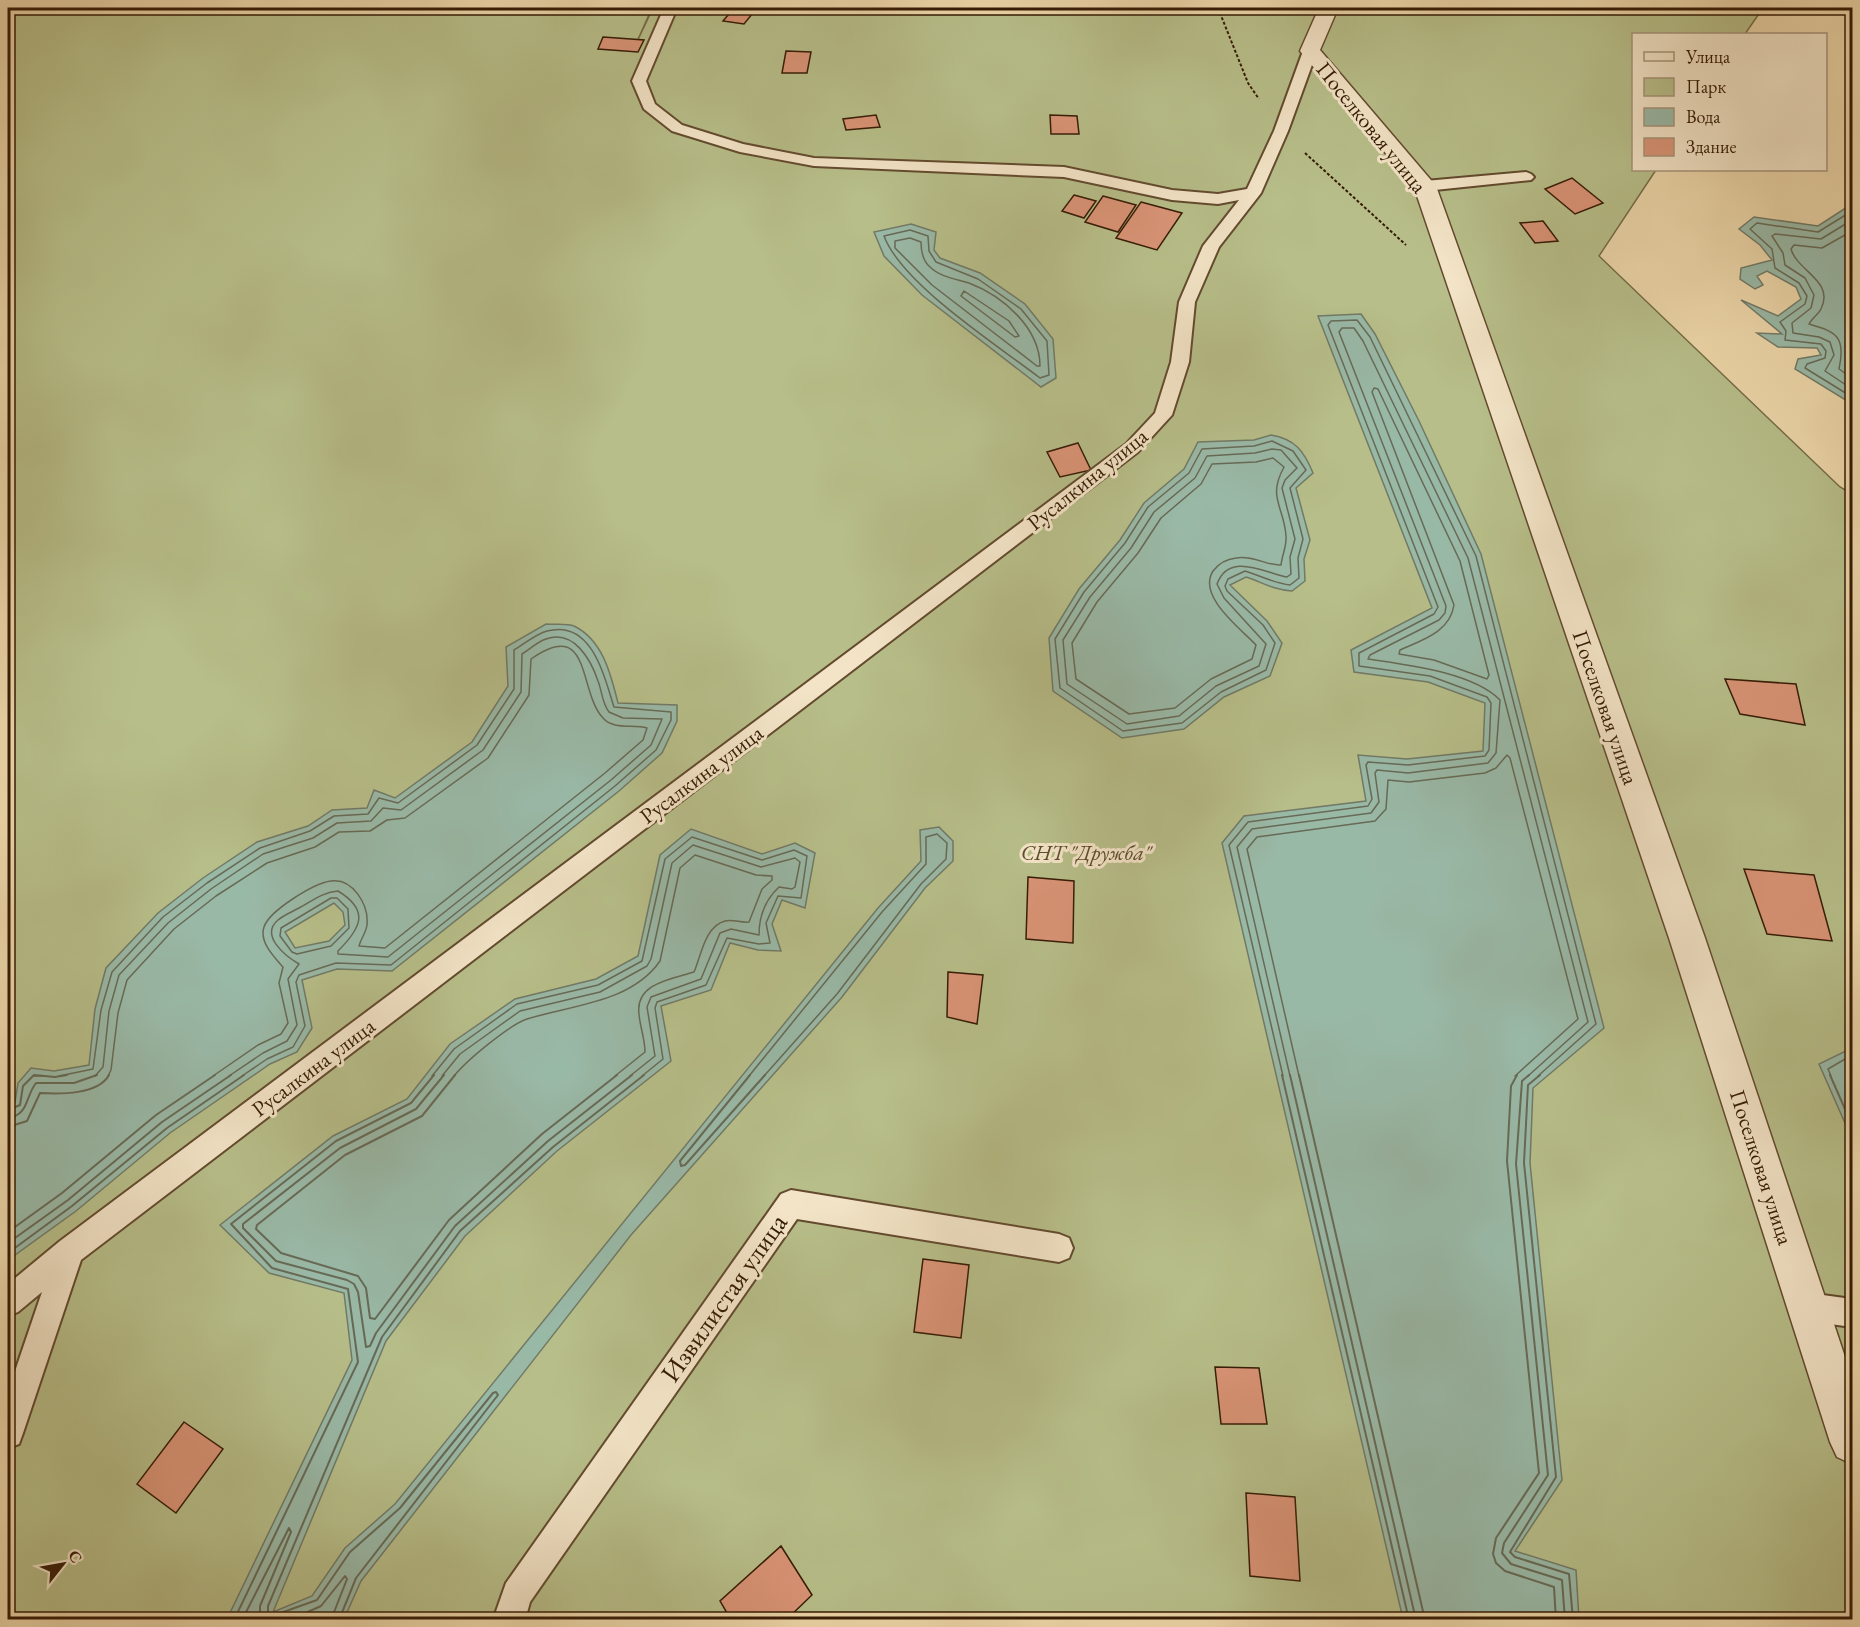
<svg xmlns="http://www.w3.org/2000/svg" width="1860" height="1627" font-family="'EB Garamond',serif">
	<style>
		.green { fill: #b7be89; stroke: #766c47; stroke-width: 1.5 }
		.water { fill: #99b9a7; stroke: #717a66; stroke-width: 1.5; fill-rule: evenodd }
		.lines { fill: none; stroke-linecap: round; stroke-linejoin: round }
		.shore-far1 { stroke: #676a56; stroke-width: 1.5 }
		.shore { stroke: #676a56; stroke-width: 2 }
		.building { fill: #da9477; stroke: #351b05; stroke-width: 1.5 }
		.service-casing { stroke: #634a2e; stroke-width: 4 }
		.minor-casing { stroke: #634a2e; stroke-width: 3 }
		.path { stroke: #351b05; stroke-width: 2; stroke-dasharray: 3 2; stroke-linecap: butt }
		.service { fill: #f3e4c7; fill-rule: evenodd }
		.minor { fill: #f3e4c7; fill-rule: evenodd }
		.labels { text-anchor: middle; stroke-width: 6; stroke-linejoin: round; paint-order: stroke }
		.street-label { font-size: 22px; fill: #351b05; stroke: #f3e4c7 }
		.park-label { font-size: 22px; font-style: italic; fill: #5c4c2d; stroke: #f3e4c7 }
		.near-street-label { font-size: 27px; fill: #351b05; stroke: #f3e4c7 }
	</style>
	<rect width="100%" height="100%" fill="#ecd6a9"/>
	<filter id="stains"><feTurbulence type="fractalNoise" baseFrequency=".00333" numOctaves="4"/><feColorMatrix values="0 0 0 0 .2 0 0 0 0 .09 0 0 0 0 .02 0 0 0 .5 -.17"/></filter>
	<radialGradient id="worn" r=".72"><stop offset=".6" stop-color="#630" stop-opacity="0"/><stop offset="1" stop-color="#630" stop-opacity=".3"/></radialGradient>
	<path class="green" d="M8 8H652L635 46 653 8H1763L1745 34H1634V170H1656L1599 256 1840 487 1852 494V1619L8 1620Z"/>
	<path class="water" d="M1852 204V404L1795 369 1798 359 1821 355 1817 348 1778 347 1757 333 1782 334 1741 300 1778 316 1801 299 1796 287 1767 271 1757 276 1763 285 1755 289 1740 279 1741 268 1772 260 1760 245 1739 229 1754 217 1818 226Z
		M911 224 936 232 934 250 940 258 980 273 1025 304 1053 339 1056 378 1041 387 922 295 884 256 874 232Z
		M1361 314 1375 334 1419 421 1481 554 1604 1028 1533 1088 1530 1163 1562 1480 1515 1551 1576 1570 1579 1619H1403L1222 843 1244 816 1366 801 1358 755 1407 759 1483 751 1485 703 1428 682 1354 672 1351 650 1432 608 1318 316Z
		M1271 435C1295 439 1304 451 1313 473L1296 488 1310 540 1304 559 1305 581 1292 591C1271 589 1264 583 1246 577L1230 585 1267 621 1282 643 1270 676 1224 697 1184 729 1122 738 1053 691 1049 638 1079 589 1120 540 1144 503 1184 469 1198 442 1254 440Z
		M546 624C554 625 567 623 574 626 603 640 611 675 618 703L677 705V721L662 753 619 791 392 971 337 969 302 980 312 1028 297 1052 270 1064 170 1133 76 1211 8 1260V1105L15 1102 18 1083 31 1068 54 1071 89 1065 95 1009 106 968 158 913 203 878 257 842 308 826 332 810 367 808 374 790 395 798 472 742 508 686 506 647ZM334 903 343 912 345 925 329 941 295 948 285 932Z
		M939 827 953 841V861L925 888 842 997 631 1235 361 1581 344 1619H227L352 1360 344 1293 269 1273 220 1225 333 1136 407 1099 450 1044 515 999 596 979 638 956 660 855 691 829 762 854 795 843 815 853 805 908 782 900 772 924 781 951 758 950 730 943 711 990 661 1006 671 1061 557 1151 465 1236 386 1341 273 1612 312 1596 345 1548 395 1504 878 908 921 861 920 830Z
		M1852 1048V1139L1819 1064Z"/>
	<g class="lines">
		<path class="shore-far1" d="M1852 211 1818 232 1757 223 1750 229 1772 249 1775 268 1799 283 1807 296 1805 304 1780 322 1786 331 1785 340 1821 344 1826 351 1825 358 1807 364 1805 368 1852 397
			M1852 220 1821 239 1775 234 1772 236 1783 253 1785 265 1805 278 1814 295 1811 308 1792 323 1793 333 1819 337 1830 342 1834 355 1825 371 1852 389
			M910 230 928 236 929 251 936 262 978 279 1021 309 1047 341 1049 375 1040 378C997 345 902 284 884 236Z
			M1852 231 1822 248 1794 245 1791 249C1797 271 1835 281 1821 309 1818 315 1812 318 1809 324 1837 332 1846 337 1839 369L1852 378
			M910 238 921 242C921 251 923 261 930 267 940 277 956 279 969 283 1003 296 1040 328 1040 366H1037L932 285 895 248V241Z
			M964 291 1009 321 1019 336 1015 337 961 296Z
			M1374 388 1378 389 1460 561 1489 675 1487 679 1434 660 1399 654 1400 650C1422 640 1450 632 1454 605L1372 392Z
			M1272 441 1293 451 1306 470 1290 488 1303 539 1298 558 1299 578 1290 585C1274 583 1261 576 1245 571L1228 579 1225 586 1227 591 1263 625 1275 643 1266 670 1221 692 1182 723 1123 731 1060 688 1055 639 1084 592 1125 543 1148 507 1189 473 1202 449 1254 446Z
			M1272 449 1281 450 1297 468 1285 480 1282 488 1295 539 1290 557 1291 574 1287 577C1265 573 1229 551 1217 584L1224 598 1266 644 1259 666 1216 686 1179 716 1127 724 1067 684 1063 640 1090 597 1131 548 1154 512 1195 478 1207 456 1255 453Z
			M1273 458 1284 467C1267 498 1284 506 1286 536 1287 546 1282 555 1281 565 1268 566 1253 555 1236 558 1227 559 1219 563 1213 571 1197 596 1240 628 1256 645L1252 659 1211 679 1175 708 1129 714 1076 679 1072 643 1097 602 1138 553 1161 518 1201 484 1212 464 1256 462Z
			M331 898H337L348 909 349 928 331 946 297 954 292 952 280 936 281 928Z
			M33 1076H45
			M59 1076 93 1069 101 1010 112 972 163 917 207 883 260 848 310 831 334 816 368 814 379 798 398 803 477 745 514 689V650C524 644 536 634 547 631 592 619 604 676 614 707L671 712V720L656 750 615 786 391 965 336 963 299 975 296 982 305 1026 293 1047 267 1059 242 1076
			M95 1076 103 1067 109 1011 119 975 168 923 211 889 263 854 313 838 337 823 371 821 383 808 401 810 483 750 521 692 522 654C530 649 537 642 546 639 574 629 591 660 598 681 602 691 602 703 609 712L623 718 662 719 651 745 611 780 388 957 338 954V951C360 929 371 911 338 891 323 892 312 901 299 908 292 912 284 915 278 920 259 936 287 957 299 964L288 979 297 1025 287 1041 263 1053 229 1076
			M108 1076 111 1070 118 1013 127 980 174 929 216 896 267 863 315 847 339 832 370 831 387 820 405 818 488 758 529 695 531 659C592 616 578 692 603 718 613 730 633 724 647 728L643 740 605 773 385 948 359 946C361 938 366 933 367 925 369 905 353 878 331 881 314 883 269 911 264 927 259 942 274 957 283 967L279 983 288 1023 281 1034 258 1045 213 1076
			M432 1076 454 1049 517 1004 598 985 642 961 665 859 692 837 762 860 794 850 807 856 801 898 778 896 766 923 770 943 759 944 727 938 706 985 657 1002 655 1008 663 1059 642 1076
			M442 1076 460 1054 520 1011 600 992 647 966 651 959 672 863 693 845 761 867 795 858 800 862 795 887 792 889 779 887C765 900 759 916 759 935L731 929 720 933 701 979 651 997 647 1007 655 1056 630 1076
			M454 1076C466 1061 509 1025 527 1019 571 1005 631 1003 660 961L680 868 695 855 756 875 772 876V880L762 889 749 922C741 923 733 919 725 921 705 926 701 956 694 972 672 979 635 983 639 1014 640 1027 645 1039 645 1052L615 1076
			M749 1076 882 912 926 864V837L937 834 947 843 946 859 921 884 837 994 764 1076
			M1283 1076 1229 845 1248 822 1368 806 1372 799 1366 765 1368 762 1408 765 1485 756 1489 750 1491 703 1487 697 1430 676 1359 666V653L1434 614 1438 607 1328 325 1331 321 1357 320 1370 337 1476 556 1596 1024 1538 1076
			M1290 1076 1237 847 1252 829 1371 813 1379 802 1375 773 1377 770 1408 773 1488 763 1496 753 1500 700C1472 672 1407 665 1368 659L1370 655 1439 620 1445 613 1446 606 1339 332 1342 328H1354L1363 341 1468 558 1588 1022 1528 1076
			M1299 1076 1247 849 1257 837 1375 821 1386 809 1388 780 1409 782 1485 773 1496 768 1507 755 1510 758 1578 1019 1515 1076
			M1831 1076 1828 1069 1852 1055"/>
		<path class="shore" d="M444 1075 416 1109 340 1148 243 1224V1228L276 1261 347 1280 354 1284 358 1292 366 1347 370 1346 376 1333 455 1226 548 1141 632 1075
			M455 1075 422 1116 345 1155 257 1225 256 1229 281 1253 358 1276 366 1288 370 1318 375 1319 449 1220 542 1134 617 1075
			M750 1075 680 1161 681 1166 685 1165 765 1075
			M1282 1075 1409 1620
			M1290 1075 1416 1620
			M1299 1075 1425 1620
			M1517 1075 1511 1086 1507 1161 1539 1473 1496 1538 1493 1554 1496 1563 1505 1571 1554 1587 1556 1620
			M1529 1075 1522 1081 1516 1164 1548 1475 1504 1543 1502 1553 1511 1564 1562 1580 1565 1620
			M1540 1075 1528 1085 1524 1163 1556 1477 1510 1552 1515 1557 1569 1574 1573 1620
			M1830 1075 1852 1125
			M8 1110 20 1105 23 1086 34 1075 55 1077 67 1075
			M8 1118C29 1115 25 1097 36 1083H74L97 1075
			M8 1127 27 1121 40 1093C60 1094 98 1095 109 1075
			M8 1232 62 1193 156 1115 215 1075
			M8 1243 68 1200 162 1122 231 1075
			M8 1253 72 1206 167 1128 244 1075
			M234 1620 358 1362 348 1289 272 1268 231 1224 336 1141 411 1103 434 1075
			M242 1620 289 1528 291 1532 260 1606V1613L264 1620
			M290 1620 321 1606 345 1576 347 1579 331 1620
			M339 1620 356 1578 498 1395 496 1392 493 1393 400 1508 350 1552 317 1600 272 1616 268 1612V1606L382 1337 460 1231 553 1147 644 1075"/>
	</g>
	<path class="building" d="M734 8H757L744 24 723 21Z
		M603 37 644 40 638 52 598 49Z
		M786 51 811 52 807 73H782Z
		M876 115 880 127 846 130 843 119Z
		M1050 115 1077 116 1079 134H1051Z
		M1572 178 1603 203 1575 214 1545 189Z
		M1074 195 1096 201 1084 218 1062 211Z
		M1103 196 1136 205 1118 232 1085 222Z
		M1141 202 1182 213 1157 250 1116 238Z
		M1543 221 1558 241 1535 243 1520 223Z
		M1078 443 1091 470 1060 477 1047 452Z
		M1725 679 1796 684 1805 725 1740 714Z
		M1744 869 1814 875 1832 941 1767 934Z
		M1028 877 1074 881 1073 943 1026 939Z
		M948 972 983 975 977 1024 947 1017Z
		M923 1259 969 1265 961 1338 914 1332Z
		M1215 1367 1259 1368 1267 1424H1221Z
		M184 1422 223 1449 176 1513 137 1484Z
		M1246 1493 1295 1497 1300 1581 1250 1576Z
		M781 1546 812 1595 786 1620H731L720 1601Z
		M1235 1613H1297L1298 1620H1236Z"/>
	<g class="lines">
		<g class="service-casing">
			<path id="service" d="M664 8H677L646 81 655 104 682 125 743 144 814 158 1064 167 1172 190 1218 194 1247 189 1274 131 1303 51 1310 47 1317 51 1288 131 1261 193 1219 247 1195 302 1189 362 1172 415 1138 452 81 1260 23 1433 19 1444 8 1448V1392L42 1292 18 1312 8 1316V1284L60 1241 1126 444 1155 413 1171 362 1179 302 1203 246 1239 200 1218 204 1172 200 1064 177 814 166 740 152 672 131 644 109 632 81Z
				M1526 172 1531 174 1534 177 1531 180 1425 191 1417 186 1425 181Z
				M791 1190 1059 1234 1069 1238 1073 1248 1069 1258 1059 1262 797 1219 530 1602 525 1620H493L506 1583 781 1194Z
				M1808 1293 1852 1299V1327L1808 1321 1798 1317 1794 1307 1798 1297Z"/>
		</g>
		<g class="minor-casing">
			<path id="minor" d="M1319 8H1338L1320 50 1436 186 1705 938 1852 1378V1464L1837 1457 1830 1442 1669 938 1414 187 1300 51Z"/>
		</g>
		<path class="path" d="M1218 8 1248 83 1259 99
			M1305 153 1406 245"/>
		<use href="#service" class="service"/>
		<use href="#minor" class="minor"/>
	</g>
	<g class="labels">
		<g class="street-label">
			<text transform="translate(1372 127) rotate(51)" y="8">Поселковая улица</text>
			<text transform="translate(1087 479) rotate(-39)" y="8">Русалкина улица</text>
			<text transform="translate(1606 707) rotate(71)" y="8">Поселковая улица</text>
			<text transform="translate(701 774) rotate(-37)" y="8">Русалкина улица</text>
			<text transform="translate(313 1067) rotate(-37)" y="8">Русалкина улица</text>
			<text transform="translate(1762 1167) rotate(72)" y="8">Поселковая улица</text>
		</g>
		<g class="park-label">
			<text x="1086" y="860">СНТ "Дружба"</text>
		</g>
		<g class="near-street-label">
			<text transform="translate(724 1298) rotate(-55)" y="9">Извилистая улица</text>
		</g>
	</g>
	<rect width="1860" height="1627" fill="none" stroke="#ecd6a9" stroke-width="30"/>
	<rect x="9" y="9" width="1842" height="1609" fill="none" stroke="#351b05" stroke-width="3"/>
	<rect x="15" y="15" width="1830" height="1597" fill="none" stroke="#351b05" stroke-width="1.5"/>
	<rect x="1632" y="33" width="195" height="138" fill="#f3e4c7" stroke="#a79479" stroke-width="1.5"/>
	<rect x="1644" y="52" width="30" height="9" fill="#f3e4c7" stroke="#a79479" stroke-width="1.5"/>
	<text x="1686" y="63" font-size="18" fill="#351b05">Улица</text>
	<rect x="1644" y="78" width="30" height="18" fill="#b7be89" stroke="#a79479" stroke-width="1.5"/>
	<text x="1686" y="93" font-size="18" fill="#351b05">Парк</text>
	<rect x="1644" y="108" width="30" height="18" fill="#99b9a7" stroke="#a79479" stroke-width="1.5"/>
	<text x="1686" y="123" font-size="18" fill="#351b05">Вода</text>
	<rect x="1644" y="138" width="30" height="18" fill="#da9477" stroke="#a79479" stroke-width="1.5"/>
	<text x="1686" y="153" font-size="18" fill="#351b05">Здание</text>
	<g transform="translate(63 1564) rotate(59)" stroke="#f3e4c7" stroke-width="4.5" paint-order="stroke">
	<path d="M0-4.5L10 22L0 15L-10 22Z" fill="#351b05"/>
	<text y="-9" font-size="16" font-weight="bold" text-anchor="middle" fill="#351b05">С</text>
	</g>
	<rect width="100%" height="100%" filter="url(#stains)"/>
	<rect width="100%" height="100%" fill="url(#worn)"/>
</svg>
